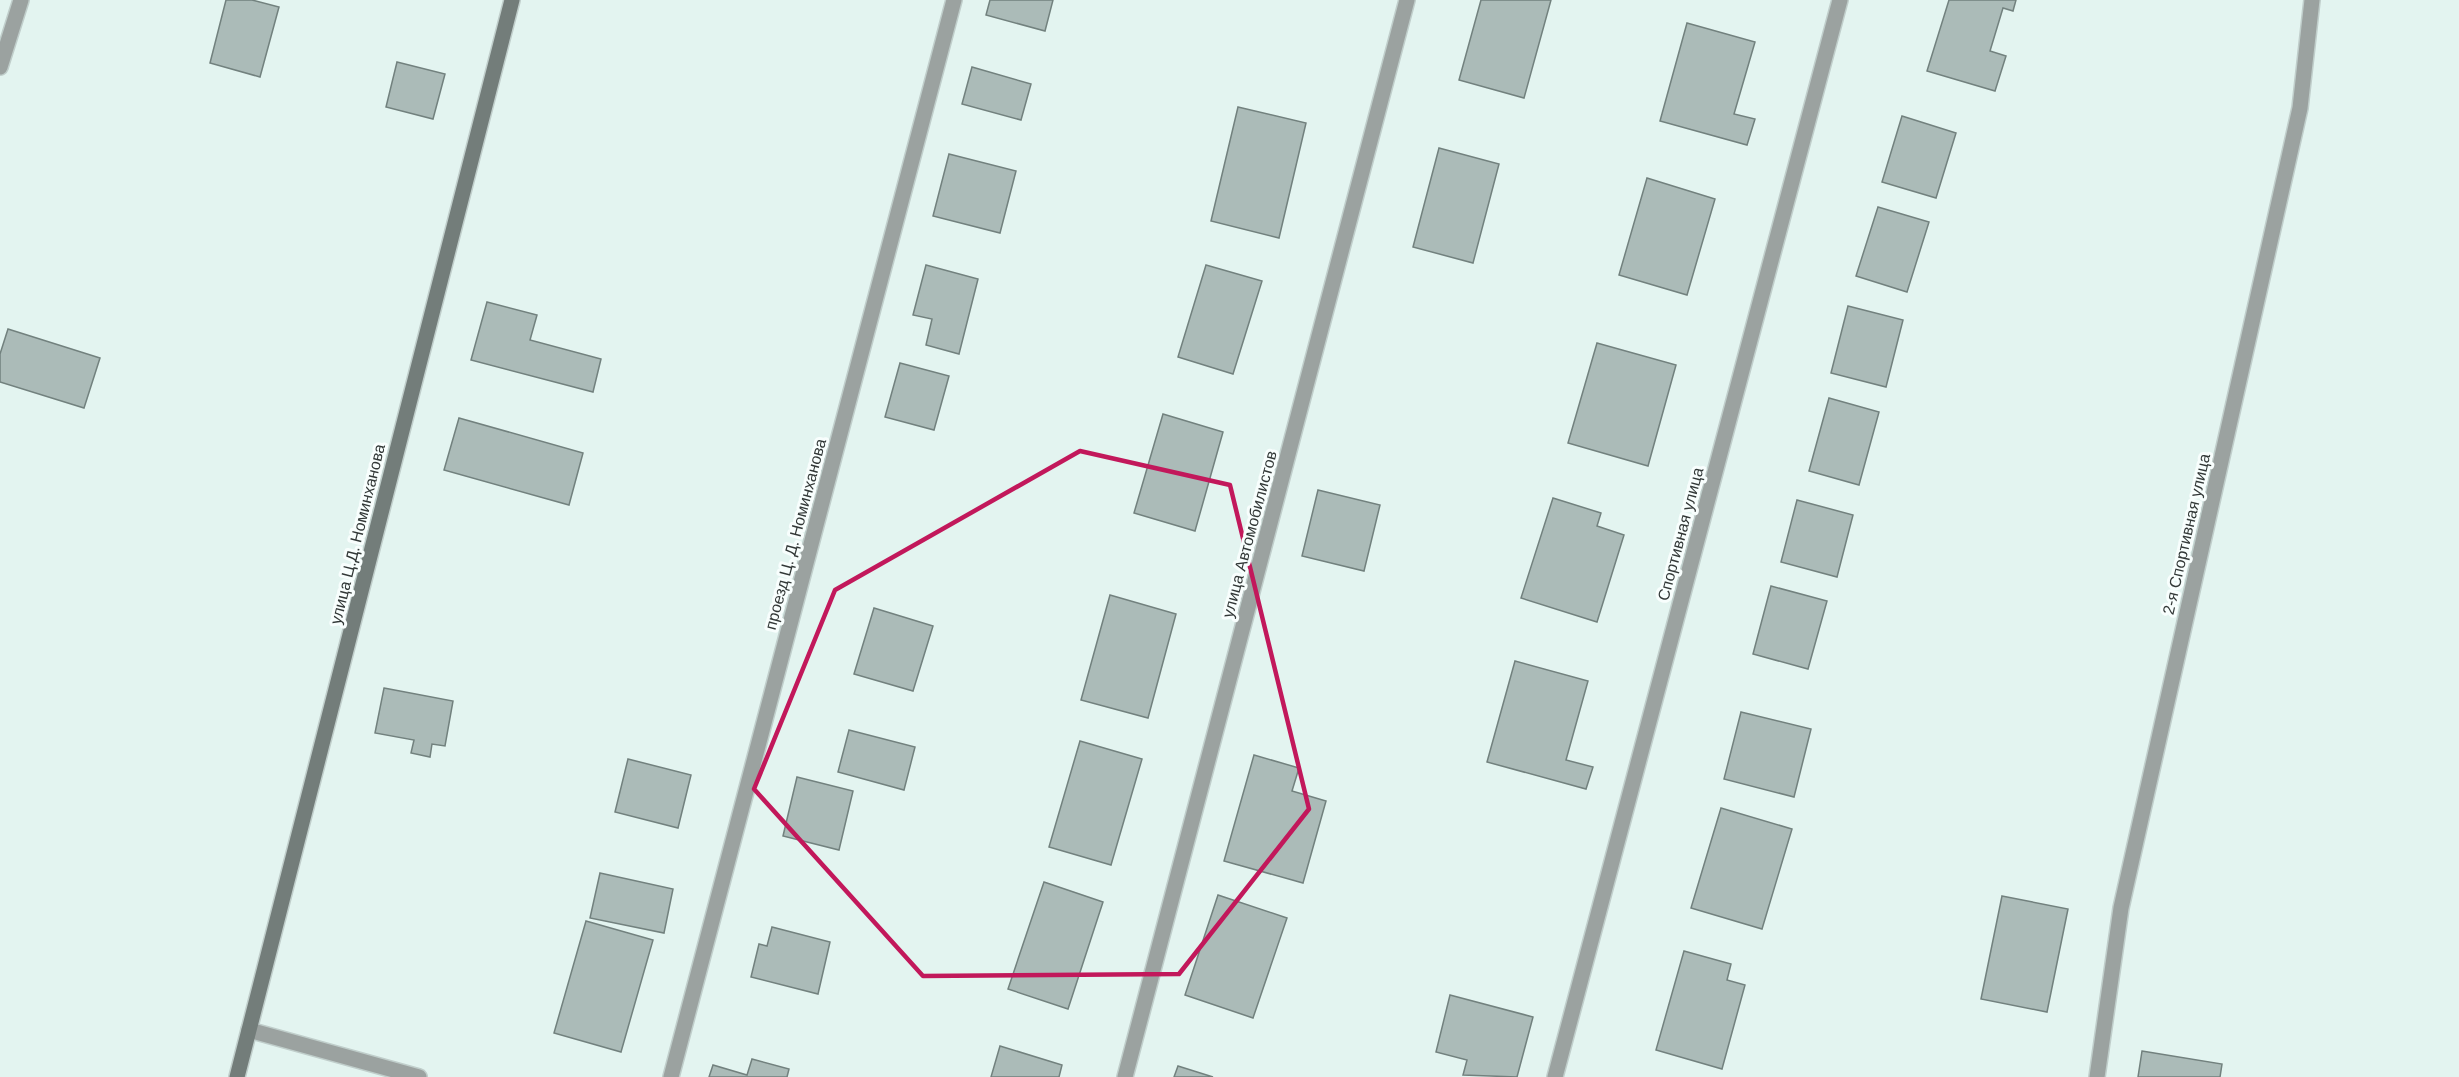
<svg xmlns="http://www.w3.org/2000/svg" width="2459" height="1077" font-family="Arial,sans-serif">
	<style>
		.building { fill: #abbbb8; stroke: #72817e; stroke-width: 1.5 }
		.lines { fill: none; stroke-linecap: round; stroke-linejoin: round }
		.street-casing { stroke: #c0cecb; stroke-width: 18 }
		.secondary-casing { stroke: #c0cecb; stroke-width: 18 }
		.street { stroke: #9ba2a0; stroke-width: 15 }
		.secondary { stroke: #737d7a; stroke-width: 15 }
		.marked { fill: none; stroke: #c2185b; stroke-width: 4.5; stroke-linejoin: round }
		.labels { text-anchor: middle; stroke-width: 6; stroke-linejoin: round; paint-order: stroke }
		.street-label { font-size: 16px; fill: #323837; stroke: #f8fefd }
	</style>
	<rect width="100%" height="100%" fill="#e3f4f0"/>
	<path class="building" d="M226 0H252L279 7 260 77 210 63Z
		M990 0H1053L1045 31 986 15Z
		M1481 0H1551L1524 98 1459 80Z
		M1949 0H2016L2013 11 2003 8 1990 51 2006 56 1995 91 1927 71Z
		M1687 23 1755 42 1734 114 1755 119 1747 145 1660 121Z
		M397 62 445 74 433 119 386 107Z
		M972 67 1031 84 1021 120 962 104Z
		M1238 107 1306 123 1279 238 1211 221Z
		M1902 116 1956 133 1936 198 1882 182Z
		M1439 148 1499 164 1473 263 1413 247Z
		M949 154 1016 171 1000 233 933 216Z
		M1647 178 1715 199 1687 295 1619 275Z
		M1878 207 1929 222 1907 292 1856 276Z
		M926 265 978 279 959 354 926 345 932 319 913 315Z
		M1206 265 1262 281 1233 374 1178 357Z
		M487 302 537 315 530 340 601 359 593 392 471 360Z
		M1848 306 1903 320 1886 387 1831 373Z
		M8 329 100 358 84 408 0 382V354Z
		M1597 343 1676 365 1648 466 1568 443Z
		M900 363 949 376 934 430 885 417Z
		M1829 398 1879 412 1859 485 1809 471Z
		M1163 414 1223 432 1195 531 1134 513Z
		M459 418 583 453 569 505 444 470Z
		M1318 490 1380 505 1364 571 1302 556Z
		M1553 498 1601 513 1597 526 1624 535 1597 622 1521 598Z
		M1797 500 1853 515 1837 577 1781 562Z
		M1771 586 1827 601 1808 669 1753 654Z
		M1110 595 1176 614 1148 718 1081 700Z
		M874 608 933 626 913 691 854 674Z
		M1515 661 1588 681 1566 760 1593 767 1586 789 1487 762Z
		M384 688 453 701 445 746 432 744 430 757 411 753 414 740 375 733Z
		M1741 712 1811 729 1794 797 1724 779Z
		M849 730 915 747 904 790 838 772Z
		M1080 741 1142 759 1111 865 1049 847Z
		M1254 755 1299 768 1292 791 1326 801 1303 883 1224 861Z
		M628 759 691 775 678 828 615 812Z
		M797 777 853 791 839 850 783 836Z
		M1721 808 1792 829 1762 929 1691 908Z
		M600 873 673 889 664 933 590 918Z
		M1044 882 1103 902 1068 1009 1008 989Z
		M1218 895 1287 918 1253 1018 1185 995Z
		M2002 896 2068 909 2047 1012 1981 999Z
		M586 921 653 940 621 1052 554 1033Z
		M772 927 830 942 818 994 751 977 759 944 767 946Z
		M1684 951 1731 964 1727 980 1745 985 1722 1069 1656 1050Z
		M1450 995 1533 1017 1517 1077 1463 1075 1467 1060 1436 1052Z
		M1000 1046 1062 1065 1059 1077H991Z
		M2142 1051 2222 1064 2220 1077H2138Z
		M752 1059 789 1069 787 1077H709L713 1065 747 1075Z
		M1178 1066 1213 1077H1174Z"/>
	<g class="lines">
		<g class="street-casing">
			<path id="street" d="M0 67 21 0
				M249 1030 419 1077
				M671 1077 954 0
				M1125 1077 1407 0
				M1555 1077 1840 0
				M2097 1077 2121 908 2300 108 2312 0"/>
		</g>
		<g class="secondary-casing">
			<path id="secondary" d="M237 1077 512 0"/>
		</g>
		<use href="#street" class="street"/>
		<use href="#secondary" class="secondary"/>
	</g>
	<path class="marked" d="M1080 451 1230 485 1309 809 1179 974 923 976 754 789 835 590Z"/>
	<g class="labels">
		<g class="street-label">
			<text transform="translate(357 534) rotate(-76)" y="6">улица Ц.Д. Номинханова</text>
			<text transform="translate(795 534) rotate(-75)" y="6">проезд Ц. Д. Номинханова</text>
			<text transform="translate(1249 534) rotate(-75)" y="6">улица Автомобилистов</text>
			<text transform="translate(1680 534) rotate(-75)" y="6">Спортивная улица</text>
			<text transform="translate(2186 534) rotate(-77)" y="6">2-я Спортивная улица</text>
		</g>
	</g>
</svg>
